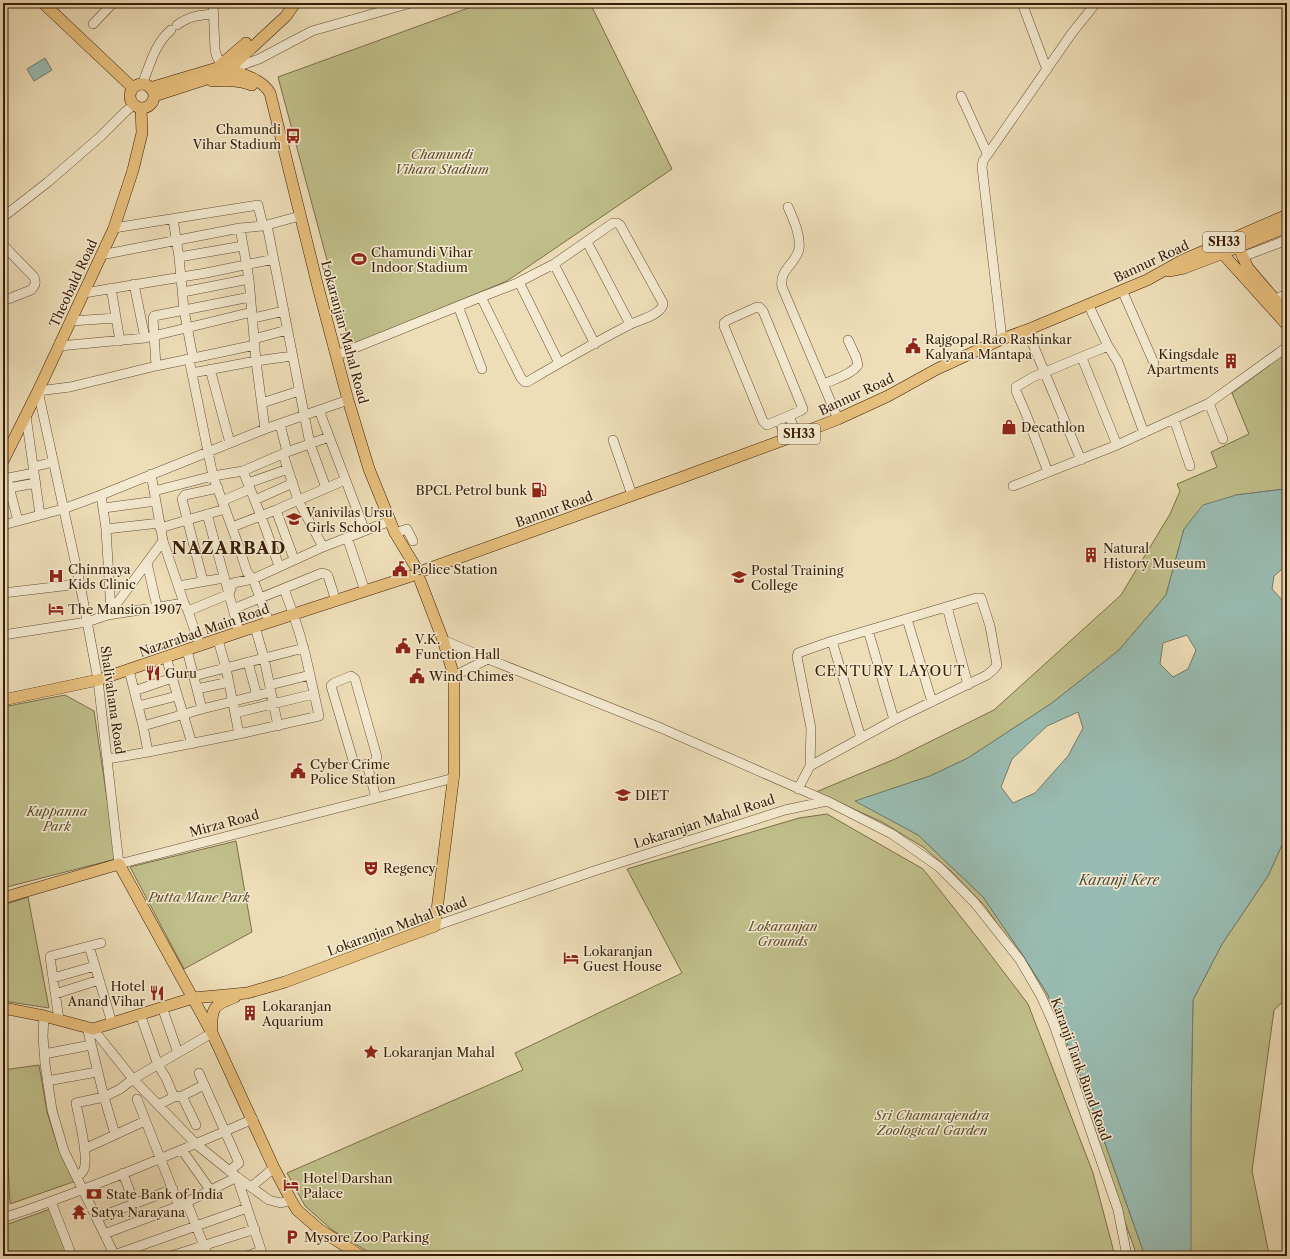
<svg xmlns="http://www.w3.org/2000/svg" width="1290" height="1259" font-family="'Libre Caslon Text',serif">
	<style>
		.green { fill: #c0bf8a; stroke: #7c6e49 }
		.water { fill: #99bcb2; stroke: #727c6e; fill-rule: evenodd }
		.lines { fill: none; stroke-linecap: round; stroke-linejoin: round }
		.minor-casing { stroke: #664d34; stroke-width: 10 }
		.major-casing { stroke: #381d08; stroke-width: 12 }
		.minor { stroke: #f4ead1; stroke-width: 9 }
		.major { stroke: #e7bf7c; stroke-width: 11 }
		.labels { text-anchor: middle; stroke-width: 3; stroke-linejoin: round; paint-order: stroke }
		.shield { fill: #f4ead1; stroke: #705a44; stroke-width: 1 }
		.shield-label { font-size: 12px; font-weight: bold; fill: #381d08 }
		.poi-label { font-size: 13px; fill: #381d08; stroke: #f4ead1; text-anchor: start }
		.park-label { font-size: 13px; font-style: italic; fill: #614e2f; stroke: #f4ead1 }
		.street-label { font-size: 13px; fill: #381d08; stroke: #f4ead1 }
		.neighbourhood-label { font-size: 14px; letter-spacing: 1px; fill: #381d08; stroke: #f4ead1 }
		.water-label { font-size: 14px; font-style: italic; fill: #554d3b; stroke: #f4ead1 }
		.district-label { font-size: 17px; font-weight: bold; letter-spacing: 1px; fill: #381d08; stroke: #f4ead1 }
	</style>
	<rect width="100%" height="100%" fill="#eedeb8"/>
	<filter id="stains"><feTurbulence type="fractalNoise" baseFrequency=".005" numOctaves="4"/><feColorMatrix values="0 0 0 0 .2 0 0 0 0 .09 0 0 0 0 .02 0 0 0 .5 -.17"/></filter>
	<radialGradient id="worn" r=".72"><stop offset=".6" stop-color="#630" stop-opacity="0"/><stop offset="1" stop-color="#630" stop-opacity=".3"/></radialGradient>
	<path class="green" d="M482 3H590L672 169 507 281 350 346 278 77Z
		M1287 352V490L1285 489 1236 495 1184 529 1166 595 1119 650 1052 703 968 758 930 776 856 801 918 835 983 897 1024 957 1048 995 1089 1098 1145 1256H1137L1046 998 1022 959 985 906 951 871 923 847 882 822 816 792 895 759 994 710 1121 595 1170 514 1180 491 1177 484 1217 467 1211 452 1249 434 1232 393Z
		M65 695 94 711 116 859 3 888V707Z
		M827 814 923 869 980 941 1028 1004 1093 1173 1115 1256H375L332 1230 305 1206 287 1173 523 1070 515 1053 682 973 627 869 799 818Z
		M1287 834V998L1274 1010 1252 1171 1269 1254 1265 1256H1179L1190 1254 1191 1115 1193 1000 1222 944 1268 876Z
		M236 841 252 932 184 969 130 867Z
		M28 897 49 1008 3 1001V905Z
		M39 1065 47 1112 59 1150 76 1181 10 1204 3 1070Z
		M50 1209 70 1256H3V1226Z"/>
	<path class="water" d="M45 58 52 70 34 81 27 69Z
		M1285 489 1287 490V565L1274 576 1272 589 1283 601 1287 602V834L1268 876 1222 944 1193 1000 1191 1115V1254L1179 1256H1145L1089 1098 1048 995 1024 957 983 897 918 835 855 801 930 776 968 758 1052 703 1119 650 1166 595 1184 529 1203 505 1236 495ZM1187 635 1196 650 1188 669 1173 677 1160 664 1163 643ZM1078 712 1083 728 1068 756 1035 793 1013 803 1001 787 1012 759 1047 726Z"/>
	<g class="lines">
		<g class="minor-casing">
			<path id="minor" d="M213 3 215 50 217 57 222 65
				M1022 3 1047 70
				M93 24 113 3
				M177 25C189 16 200 15 214 14
				M231 69 259 59 312 31 411 3
				M142 85C149 67 155 43 171 30
				M961 96 987 153
				M788 207C793 219 801 235 799 249 796 264 779 269 782 287L838 419
				M3 217 48 182 101 136 126 111 134 105
				M173 219 179 257 243 246
				M267 225 310 444 326 488
				M114 228 258 205 263 226
				M240 228 249 279 256 361 265 429
				M587 242 630 324
				M3 245 34 277C36 282 36 285 31 290L3 301
				M101 255 240 228 263 226 300 216
				M179 257 184 310 193 358
				M1242 257 1287 240
				M554 264 595 344
				M519 282 559 363
				M134 284 145 338
				M111 288 120 341
				M1122 290 1154 363
				M183 292 249 279
				M84 293 206 273 274 259
				M1270 301 1287 294
				M1088 304 1108 346 1118 362 1144 433
				M458 306 482 369
				M757 307H759L763 311 803 409 800 411 767 425 763 421 724 326V323L728 320Z
				M253 318 284 311
				M71 321 116 318
				M1027 330 1081 460
				M254 339 287 330
				M1002 339 982 167 983 161 1072 33 1096 3
				M255 345 156 366 70 387 38 391 80 584 98 680 119 864 454 778
				M59 346 145 338 252 312
				M337 355 481 297 515 284 554 264 613 223H617L620 225 663 303C663 315 638 320 629 325 594 343 561 362 527 382H525L521 378 481 297
				M1082 358 1117 445
				M189 359 213 476 238 544 247 572 253 579 269 622
				M156 366 153 318 154 316 250 297
				M210 369 230 443
				M192 373 256 361 292 356
				M824 384C834 379 851 375 858 365L856 357 848 340
				M262 403 299 391
				M1209 403 1223 439
				M319 410 365 531
				M26 416 40 515
				M789 416 797 435
				M1174 419 1190 466
				M779 420 786 439
				M280 424 287 452
				M613 440 632 495
				M283 454 298 500 323 547
				M33 467 53 462
				M243 471 261 516 279 566
				M1048 472 1026 414 1016 391V387L1033 377 1108 346
				M151 474 163 541 184 603 188 611 200 646
				M3 479 34 473
				M7 479 18 521
				M248 483 288 469
				M1013 486 1117 445 1209 403 1287 347
				M3 489 36 483
				M154 491 213 476 243 471 287 452 329 437
				M101 495 106 529 111 612
				M255 500 293 483
				M222 501 250 489
				M104 508 156 501
				M276 510 294 559
				M207 514 233 609 322 573 326 574 328 576 336 601
				M3 525 63 509 101 495 265 429 348 400
				M232 527 276 510 345 480
				M160 528 225 509
				M106 529 160 523
				M395 533 407 529 413 541
				M347 537 365 591
				M147 563 157 607
				M203 581 182 499 185 495 218 488
				M178 586 224 578
				M284 589C295 617 304 645 310 675
				M3 593 80 584
				M947 607 968 685
				M233 609 239 632
				M188 611 229 594 233 583 253 579 323 547 390 521
				M109 614 163 541
				M907 619 932 702
				M255 627 264 658 278 726
				M868 630 894 720
				M3 635 87 622 108 615 184 603
				M218 640 226 668 239 734
				M443 640 488 659 661 728 827 801 892 834 939 867 974 902 1020 960 1041 996 1054 1025 1118 1210 1127 1256
				M832 641 861 738
				M187 650 202 709
				M166 657 192 744
				M248 662 257 696
				M129 670 143 726
				M194 676 304 648
				M351 676 355 679 377 757 375 762 359 766 356 765 353 760 331 686 334 683Z
				M454 676 488 659
				M270 685 310 675 319 716 239 734 148 752 143 726 202 709 271 692
				M197 689 229 682
				M134 691 172 678
				M138 706 177 696
				M235 713 314 694
				M107 759 148 752
				M367 764 376 798
				M798 789 810 766 811 728 797 657 798 653 832 641 976 598H981L990 626 997 665 994 669 987 675 894 720 810 766
				M435 926 594 871 785 810 827 801
				M89 946 112 1023
				M53 978 95 966
				M55 994 99 980
				M162 1007 178 1053
				M140 1014 158 1065 166 1078 174 1097
				M44 1016 43 1036 45 1064 52 1110 64 1151 115 1256
				M59 1020 50 957 51 956 101 943
				M87 1027 104 1097 115 1134
				M93 1029 133 1079 196 1144 237 1177 269 1200 281 1203 291 1200
				M44 1054 91 1045
				M199 1073 239 1163 229 1171
				M47 1081 97 1072
				M182 1096 196 1125
				M137 1099 179 1206
				M158 1105 174 1097 182 1096 204 1085
				M84 1149 145 1121
				M182 1150 211 1191
				M123 1173 134 1203
				M77 1177C82 1173 85 1170 85 1164 87 1149 79 1119 76 1103L104 1097 120 1089 133 1079 212 1033
				M251 1187 274 1168
				M51 1202 72 1256
				M187 1203 208 1256
				M3 1218C88 1190 171 1155 253 1119
				M97 1218 173 1189
				M104 1234 179 1206 237 1177 263 1256
				M114 1255 247 1208
				M171 1256 255 1229
				M247 1256 261 1251"/>
		</g>
		<g class="major-casing">
			<path id="major" d="M43 3 133 88
				M222 65C238 75 260 76 270 93L318 287 348 400 369 469 395 533 415 566
				M212 81C227 80 238 80 252 85
				M130 96a12 12 0 1 1 24 0a12 12 0 1 1-24 0Z
				M150 88 217 68 246 43
				M154 96 222 74 229 69 286 16 295 3
				M1236 242 1248 268 1283 309
				M1223 254 1287 325
				M1169 271 1184 268 1221 254 1287 227
				M3 461 38 391 114 228 133 170 142 133 141 108
				M425 570 683 477 786 439 838 419 888 396 937 369 1002 339 1027 330 1147 280 1183 260 1287 215
				M3 700 98 680 239 632 411 576
				M3 898 119 864 212 1033 274 1168 291 1200 297 1210 320 1230 361 1256
				M3 1008 44 1016 93 1029 193 998 247 993 285 982 435 926 454 773V676L443 640 420 580
				M212 1030C211 1007 214 1005 235 997"/>
		</g>
		<use href="#minor" class="minor"/>
		<use href="#major" class="major"/>
	</g>
	<defs>
		<g id="bus-bare" transform="scale(1.2)"><path d="M-5-6H5V4H4V6H2V4H-2V6H-4V4H-5ZM-3.5-4V0h7V-4ZM-3.5 1.2v1.5H-2V1.2ZM2 1.2v1.5H3.5V1.2Z" fill="#8f2418" stroke="#f4ead1" stroke-width="2.5" paint-order="stroke"/></g>
		<g id="stadium-bare" transform="scale(1.2)"><path d="M0-5a6.5 5 0 1 0 0 10a6.5 5 0 1 0 0-10ZM-3.5-1.8h7v3.6h-7Z" fill="#8f2418" stroke="#f4ead1" stroke-width="2.5" paint-order="stroke"/></g>
		<g id="civic-bare" transform="scale(1.2)"><path d="M-.6-6.5H3V-4.5H.6V-3L4-1V1h2V6H-6V1h2V-1L-.6-3ZM-1.2 2.5V6h2.4V2.5Z" fill="#8f2418" stroke="#f4ead1" stroke-width="2.5" paint-order="stroke"/></g>
		<g id="building-bare" transform="scale(1.2)"><path d="M-4-6H4V6H1V3H-1V6H-4ZM-2.5-4.3h1.7v1.8h-1.7ZM.8-4.3h1.7v1.8H.8ZM-2.5-1h1.7V.8h-1.7ZM.8-1h1.7V.8H.8Z" fill="#8f2418" stroke="#f4ead1" stroke-width="2.5" paint-order="stroke"/></g>
		<g id="shop-bare" transform="scale(1.2)"><path d="M-5-2.5h2.3a2.7 3.5 0 0 1 5.4 0H5L5.5 6h-11ZM-1.5-2.5h3a1.5 2.3 0 0 0-3 0Z" fill="#8f2418" stroke="#f4ead1" stroke-width="2.5" paint-order="stroke"/></g>
		<g id="fuel-bare" transform="scale(1.2)"><path d="M-5.5-6h7V0h2V4h1.3V-2.5L3-4.5l.8-.8L6-3V5H2.5V1h-1V6h-7ZM-4.2-4.7v3.2H.2V-4.7Z" fill="#8f2418" stroke="#f4ead1" stroke-width="2.5" paint-order="stroke"/></g>
		<g id="school-bare" transform="scale(1.2)"><path d="M0-5L7-2L0 1L-7-2ZM-4 1L0 2.5L4 1V4Q0 6-4 4Z" fill="#8f2418" stroke="#f4ead1" stroke-width="2.5" paint-order="stroke"/></g>
		<g id="hospital-bare" transform="scale(1.2)"><path d="M-5-5h3v3.5h4V-5h3V5h-3V1.5h-4V5h-3Z" fill="#8f2418" stroke="#f4ead1" stroke-width="2.5" paint-order="stroke"/></g>
		<g id="university-bare" transform="scale(1.2)"><path d="M0-5L7-2L0 1L-7-2ZM-4 1L0 2.5L4 1V4Q0 6-4 4Z" fill="#8f2418" stroke="#f4ead1" stroke-width="2.5" paint-order="stroke"/></g>
		<g id="hotel-bare" transform="scale(1.2)"><path d="M-6-4.5h1.5V1H6V5H4.5V3h-9V5H-6ZM-4 0a1.8 1.8 0 1 1 3.6 0ZM.5 0V-2.5h3Q6-2.5 6 0Z" fill="#8f2418" stroke="#f4ead1" stroke-width="2.5" paint-order="stroke"/></g>
		<g id="restaurant-bare" transform="scale(1.2)"><path d="M-5-6h1v4h1v-4h1v4h1v-4h1v5L-1.5 .5V6h-2V.5L-5-1ZM5-6V6H3V1.5H1.5Q1.5-4 5-6Z" fill="#8f2418" stroke="#f4ead1" stroke-width="2.5" paint-order="stroke"/></g>
		<g id="theatre-bare" transform="scale(1.2)"><path d="M-5-5.5Q0-4 5-5.5V0Q5 5 0 6Q-5 5-5 0ZM-3.3-2.5H-1v1.5H-3.3ZM1-2.5H3.3v1.5H1ZM-2.8 1Q0 5.5 2.8 1Z" fill="#8f2418" stroke="#f4ead1" stroke-width="2.5" paint-order="stroke"/></g>
		<g id="sight-bare" transform="scale(1.2)"><path d="M0-6L1.8-2.2L6-1.7L2.9 1.2L3.7 5.4L0 3.3L-3.7 5.4L-2.9 1.2L-6-1.7L-1.8-2.2Z" fill="#8f2418" stroke="#f4ead1" stroke-width="2.5" paint-order="stroke"/></g>
		<g id="bank-bare" transform="scale(1.2)"><path d="M-6-4H6V4H-6ZM0-2.3a2.3 2.3 0 1 0 0 4.6a2.3 2.3 0 1 0 0-4.6Z" fill="#8f2418" stroke="#f4ead1" stroke-width="2.5" paint-order="stroke"/></g>
		<g id="temple-bare" transform="scale(1.2)"><path d="M0-6L5-2H3V0L6.5 2.5H4V6H1.5V3h-3V6H-4V2.5H-6.5L-3 0V-2H-5Z" fill="#8f2418" stroke="#f4ead1" stroke-width="2.5" paint-order="stroke"/></g>
		<g id="parking-bare" transform="scale(1.2)"><path d="M-3.5-5.5H1a3.5 3.5 0 0 1 0 7H-1V5.5H-3.5ZM-1-3.4V-.6H.8a1.4 1.4 0 0 0 0-2.8Z" fill="#8f2418" stroke="#f4ead1" stroke-width="2.5" paint-order="stroke"/></g>
	</defs>
	<g fill-rule="evenodd">
		<use href="#bus-bare" x="293" y="136"/>
		<use href="#stadium-bare" x="359" y="259"/>
		<use href="#civic-bare" x="913" y="346"/>
		<use href="#building-bare" x="1231" y="361"/>
		<use href="#shop-bare" x="1009" y="427"/>
		<use href="#fuel-bare" x="539" y="490"/>
		<use href="#school-bare" x="294" y="519"/>
		<use href="#building-bare" x="1091" y="555"/>
		<use href="#civic-bare" x="400" y="569"/>
		<use href="#hospital-bare" x="56" y="576"/>
		<use href="#university-bare" x="739" y="577"/>
		<use href="#hotel-bare" x="56" y="609"/>
		<use href="#civic-bare" x="403" y="646"/>
		<use href="#restaurant-bare" x="153" y="673"/>
		<use href="#civic-bare" x="417" y="676"/>
		<use href="#civic-bare" x="298" y="771"/>
		<use href="#university-bare" x="623" y="795"/>
		<use href="#theatre-bare" x="371" y="868"/>
		<use href="#hotel-bare" x="571" y="958"/>
		<use href="#restaurant-bare" x="157" y="993"/>
		<use href="#building-bare" x="250" y="1013"/>
		<use href="#sight-bare" x="371" y="1052"/>
		<use href="#hotel-bare" x="291" y="1185"/>
		<use href="#bank-bare" x="94" y="1194"/>
		<use href="#temple-bare" x="79" y="1212"/>
		<use href="#parking-bare" x="292" y="1237"/>
	</g>
	<g class="labels">
		<g class="shield">
			<rect x="1203" y="232" width="42" height="20" rx="3"/>
			<rect x="778" y="424" width="42" height="20" rx="3"/>
		</g>
		<g class="shield-label">
			<text x="1224" y="246">SH33</text>
			<text x="799" y="438">SH33</text>
		</g>
		<g class="poi-label">
			<text x="281" y="134" text-anchor="end">Chamundi<tspan x="281" dy="15">Vihar Stadium</tspan></text>
			<text x="371" y="257">Chamundi Vihar<tspan x="371" dy="15">Indoor Stadium</tspan></text>
			<text x="925" y="344">Rajgopal Rao Rashinkar<tspan x="925" dy="15">Kalyana Mantapa</tspan></text>
			<text x="1219" y="359" text-anchor="end">Kingsdale<tspan x="1219" dy="15">Apartments</tspan></text>
			<text x="1021" y="432">Decathlon</text>
			<text x="527" y="495" text-anchor="end">BPCL Petrol bunk</text>
			<text x="306" y="517">Vanivilas Ursu<tspan x="306" dy="15">Girls School</tspan></text>
			<text x="1103" y="553">Natural<tspan x="1103" dy="15">History Museum</tspan></text>
			<text x="68" y="574">Chinmaya<tspan x="68" dy="15">Kids Clinic</tspan></text>
			<text x="412" y="574">Police Station</text>
			<text x="751" y="575">Postal Training<tspan x="751" dy="15">College</tspan></text>
			<text x="68" y="614">The Mansion 1907</text>
			<text x="415" y="644">V.K.<tspan x="415" dy="15">Function Hall</tspan></text>
			<text x="165" y="678">Guru</text>
			<text x="429" y="681">Wind Chimes</text>
			<text x="310" y="769">Cyber Crime<tspan x="310" dy="15">Police Station</tspan></text>
			<text x="635" y="800">DIET</text>
			<text x="383" y="873">Regency</text>
			<text x="583" y="956">Lokaranjan<tspan x="583" dy="15">Guest House</tspan></text>
			<text x="145" y="991" text-anchor="end">Hotel<tspan x="145" dy="15">Anand Vihar</tspan></text>
			<text x="262" y="1011">Lokaranjan<tspan x="262" dy="15">Aquarium</tspan></text>
			<text x="383" y="1057">Lokaranjan Mahal</text>
			<text x="303" y="1183">Hotel Darshan<tspan x="303" dy="15">Palace</tspan></text>
			<text x="106" y="1199">State Bank of India</text>
			<text x="91" y="1217">Satya Narayana</text>
			<text x="304" y="1242">Mysore Zoo Parking</text>
		</g>
		<g class="park-label">
			<text x="442" y="159">Chamundi<tspan x="442" dy="15">Vihara Stadium</tspan></text>
			<text x="57" y="816">Kuppanna<tspan x="57" dy="15">Park</tspan></text>
			<text x="199" y="902">Putta Mane Park</text>
			<text x="783" y="931">Lokaranjan<tspan x="783" dy="15">Grounds</tspan></text>
			<text x="932" y="1120">Sri Chamarajendra<tspan x="932" dy="15">Zoological Garden</tspan></text>
		</g>
		<g class="street-label">
			<text transform="translate(1151 261) rotate(-25)" y="5">Bannur Road</text>
			<text transform="translate(73 283) rotate(-65)" y="5">Theobald Road</text>
			<text transform="translate(345 332) rotate(75)" y="5">Lokaranjan Mahal Road</text>
			<text transform="translate(856 394) rotate(-25)" y="5">Bannur Road</text>
			<text transform="translate(554 509) rotate(-20)" y="5">Bannur Road</text>
			<text transform="translate(204 630) rotate(-19)" y="5">Nazarabad Main Road</text>
			<text transform="translate(113 700) rotate(82)" y="5">Shalivahana Road</text>
			<text transform="translate(704 821) rotate(-18)" y="5">Lokaranjan Mahal Road</text>
			<text transform="translate(224 823) rotate(-15)" y="5">Mirza Road</text>
			<text transform="translate(397 926) rotate(-20)" y="5">Lokaranjan Mahal Road</text>
			<text transform="translate(1081 1069) rotate(70)" y="5">Karanji Tank Bund Road</text>
		</g>
		<g class="neighbourhood-label">
			<text x="890" y="676">CENTURY LAYOUT</text>
		</g>
		<g class="water-label">
			<text x="1119" y="885">Karanji Kere</text>
		</g>
		<g class="district-label">
			<text x="229" y="554">NAZARBAD</text>
		</g>
	</g>
	<rect width="1290" height="1259" fill="none" stroke="#eedeb8" stroke-width="16"/>
	<rect x="4" y="4" width="1282" height="1251" fill="none" stroke="#381d08" stroke-width="2"/>
	<rect x="8" y="8" width="1274" height="1243" fill="none" stroke="#381d08"/>
	<rect width="100%" height="100%" filter="url(#stains)"/>
	<rect width="100%" height="100%" fill="url(#worn)"/>
</svg>
